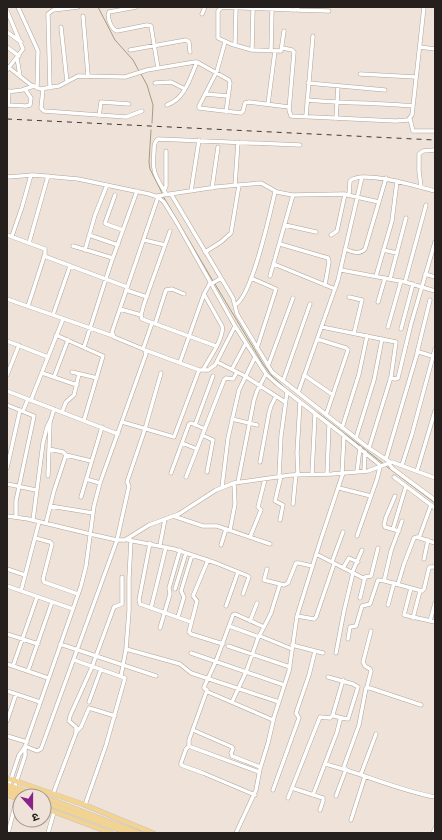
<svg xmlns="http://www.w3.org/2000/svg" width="442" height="840" font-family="Lato,'Noto Sans Devanagari',sans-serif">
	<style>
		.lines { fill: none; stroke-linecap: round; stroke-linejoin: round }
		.stream { stroke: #a29e80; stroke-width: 1 }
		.minor-casing { stroke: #afa49a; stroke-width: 4.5 }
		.major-casing { stroke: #c6c5c4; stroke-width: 5.5 }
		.minor { stroke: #fff; stroke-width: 3.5 }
		.major { stroke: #f3d392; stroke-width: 4.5 }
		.rail { stroke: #403a36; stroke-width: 1; stroke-dasharray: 5 5; stroke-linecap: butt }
	</style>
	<rect width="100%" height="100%" fill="#efe2d8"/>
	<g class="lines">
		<path class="stream" d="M98 7 115 40 133 60 139 71
			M141 74 147 85 153 105 152 123
			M151 130 149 162 150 169 162 193
			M163 196 213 281
			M215 284 263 364 272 376 285 388
			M318 413 384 464
			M386 466 435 503"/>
		<g class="minor-casing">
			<path id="minor" d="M18 7 38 51 37 88
				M136 7 109 12C107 18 111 29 117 31L147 25 151 26 158 68
				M297 10 329 11
				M7 11 23 49 7 70
				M202 14 205 7
				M83 16 88 75
				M61 27 67 82
				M284 31 281 51 252 50 231 44 218 38V11L222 7 295 10 298 7
				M7 32 21 42
				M225 42 217 71 199 106V108L241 113 243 111 245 103 249 102 289 107
				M235 45 236 8
				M7 47 19 56
				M420 47 435 49
				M283 48 292 50 294 52 289 110 291 116 396 121 408 120 412 115 424 7
				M130 50 186 40 189 42 190 52
				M252 50 253 9
				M271 51 272 9
				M17 58 20 76
				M7 66 31 85 40 89 59 86 78 76 125 77 147 70 195 62H197L229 80 230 83 226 112
				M360 74 416 77
				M155 83 171 82 185 89
				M308 83 385 90
				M50 88 48 14 53 10 78 7
				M43 89 41 108 44 111 126 117 142 111
				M7 92 22 90 34 86
				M205 94 228 96
				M307 100C342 103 377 103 413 106
				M268 104 275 51
				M7 105 26 106 30 105 31 98 25 89
				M8 105 9 91
				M167 105C185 99 190 78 197 62
				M99 116 101 102 129 104
				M306 116 313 36
				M336 119 338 86
				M410 119 413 131H435
				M7 177 34 175 78 179 149 194 158 197 112 332 114 337 143 349 145 350 146 354 100 483 94 506 86 566 81 586 25 746V756L14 789
				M235 185 238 142
				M421 187 419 171V154L423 151 435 150
				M212 188 218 147
				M164 191 166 186V151
				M191 191 199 140
				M166 194C155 175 152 173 154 151 154 146 154 142 158 139L300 145
				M171 194 233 298 237 314 272 372 366 446 390 462
				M349 194 350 181C361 169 419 187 435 191
				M115 195 105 223 106 224 123 230
				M157 196 216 187 261 183 277 192 292 195 343 194 379 202
				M158 197 164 202 177 223 235 326 266 374 277 384 343 435 381 466
				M285 225 316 232
				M170 231 144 304 141 315 142 319 216 346
				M7 235 45 249V254L28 306
				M89 235 118 245
				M331 235 337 231 345 194
				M12 236 22 207 31 175
				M144 240 165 245
				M29 243 48 176
				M280 244 328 258 329 262 325 285
				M73 246 113 258
				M345 249C352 252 360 255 365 249L386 178
				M85 250 95 215 107 185
				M383 250 397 253
				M205 252 221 242 231 233 239 185
				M44 256 127 287
				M274 264 335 289
				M341 270 405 282 435 291
				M425 274 435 277
				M270 276 293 195
				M376 276 392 221 397 181
				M251 278 276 289 257 348
				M390 279 406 218
				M405 282 426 205
				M211 284 221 278
				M126 290 147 297
				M349 297 362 300 354 333
				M7 299 113 336
				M378 302 385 278
				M235 305C252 297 270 213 275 192
				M120 309 141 315
				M53 315 70 266
				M155 324 166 290 172 289 184 294
				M322 327 396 342 391 377 369 448
				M388 327 401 281
				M401 329 413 284
				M56 335 103 356 84 420
				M317 339 346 348 348 350 326 415
				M7 341 48 357
				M84 347 111 263 137 191
				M143 349 152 323
				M145 350 199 370H208L215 365 235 326
				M417 353 430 300
				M180 362 204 294 210 283
				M217 362 245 376 285 402
				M268 366 293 298
				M232 369 246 343
				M203 370C208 360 225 337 222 326L204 294
				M72 372 97 378
				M42 373 77 385
				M7 375 19 345
				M304 375 333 395
				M54 377 68 340
				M390 378 395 379 398 378 411 324 435 242
				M283 381 310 304
				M7 391 118 434
				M298 393 338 280 362 177
				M31 400 63 319
				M7 405 34 416 16 501V517
				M23 411 28 399
				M62 412 66 402 74 395 79 374
				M232 419 257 425
				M122 422 174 437 199 370
				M195 425 213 376
				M342 428 359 374 367 336
				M202 435 213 440 207 472
				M356 438 374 380 382 339
				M182 443 197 449
				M66 455 91 461
				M386 459 417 354 419 352 435 357
				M260 462 269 413 271 406 276 396
				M389 463 392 468 435 500
				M402 465 412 434 435 349
				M7 468 20 410
				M364 471 365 452
				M417 471 435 411
				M357 472 360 448
				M171 473 189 424 191 423 205 429
				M342 473 344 436
				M298 474 297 453 300 402
				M312 474 315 414
				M327 474 329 424
				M48 476 50 422 54 409
				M279 476 281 436 287 392
				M186 477 224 380 226 378 233 379 237 372
				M394 477 435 508
				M86 479 100 483
				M238 482 254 400 257 391 266 374
				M7 484 36 490
				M222 487 228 438 239 390 255 357
				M339 488 371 496
				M395 496 386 517 384 525 385 527 399 531
				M81 497 102 427
				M293 504 296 474
				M50 506 93 513
				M7 516 28 519 90 534 117 540H125L149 525 179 514 216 490 234 483 291 475 332 474 368 471 392 462 435 478
				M173 516 203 526H217L270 544
				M33 520 43 443 47 427 51 419
				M280 520 283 505 275 501 281 476
				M46 523 54 491 66 455 63 452 49 449
				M393 529 406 486
				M230 530 235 504 234 483
				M357 536 377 479 380 467
				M250 537 261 510 258 507 265 479
				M35 538 50 542 52 544 43 579 44 582 78 594
				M419 538 431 505
				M128 540 174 549 216 563 248 576 249 577 243 594
				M150 543 139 600 140 604 191 622
				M160 545 165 519
				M221 545 226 529
				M316 554 365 579
				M424 559 428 540
				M208 560 193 596 197 601 189 632 191 634 223 644
				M332 562 343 532
				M343 568 349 558 358 562
				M7 569 25 575
				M267 569 264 580 284 585 288 583 296 563H299L312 566
				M352 573 362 550
				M384 581 391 551 402 521
				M398 584 404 564 414 538 417 537 435 543
				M7 586 73 609
				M411 588 404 615 435 622
				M175 589 186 553
				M21 591 39 522
				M360 598 365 577 371 576 378 548
				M388 605 394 583
				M226 606 238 572
				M151 608 166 547
				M297 616 314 619 316 617 334 564
				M178 617 184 597 181 591 192 555
				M413 618 420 591
				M250 621 257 603
				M430 621 435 603
				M229 626 259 637
				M160 628 170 594 169 588 180 550
				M7 634 38 644
				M260 636 292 649
				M348 639 350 627 356 626 362 606 370 604 378 580 385 581 422 591 424 589 429 568 430 567H434L435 566
				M60 644 156 676
				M292 645 323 653
				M228 646 290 667
				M126 649 180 664 191 673 279 702
				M191 653 284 685
				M336 653 344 611 353 573
				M74 660 125 678 106 745 85 805
				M7 664 48 678
				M13 666 37 597
				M28 671 52 602
				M121 676 126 649 129 611V578L131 540
				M367 687 371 671 370 669 365 666 363 662 371 631
				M7 691 40 702
				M207 692V690L204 688V687L216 661 233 615 235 614 264 627
				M89 702 101 669
				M232 702 246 672 258 638 264 627 271 613 280 584
				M342 718 334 716 333 714 343 680
				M7 721 16 694
				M193 730 232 747 233 749 231 753 232 756 260 767
				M76 732 81 727 89 708 115 716
				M7 736 27 742
				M25 746 37 751 41 749 117 540 129 486 127 482 145 429 161 373
				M189 746 186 749 181 763V765L203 773 255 795
				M325 764C362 773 397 790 435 797
				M343 769 359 725 366 688H370L421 705
				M259 772 191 747 189 746V740L206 693 208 692 273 720
				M361 774 376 734
				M8 788 19 755 25 747
				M292 788 323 798V801L320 810
				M273 790 299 718 296 713 309 675 315 651
				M53 794 76 733V727L69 721 70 716 92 667 114 607 122 604V577
				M313 795 337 732 340 720 342 718 348 719 349 716 358 687 353 684 328 677
				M336 796 346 769
				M288 798 320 717 330 718 333 715
				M351 820 365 776
				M8 833 17 798
				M48 833 54 812
				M236 833 256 790 260 769 268 743 274 717 289 671 297 616 320 542 343 473
				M433 833 435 828"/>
		</g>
		<g class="major-casing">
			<path id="major" d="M7 778 85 805 153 833
				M7 785 40 796
				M7 790 25 796
				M7 795 20 799
				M44 797 139 833
				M44 802 128 833
				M44 808 111 833"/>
		</g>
		<use href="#minor" class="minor"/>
		<use href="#major" class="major"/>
		<path class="rail" d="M7 119 435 140"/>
	</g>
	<rect width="442" height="840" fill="none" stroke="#25201d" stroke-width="16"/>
	<g transform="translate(32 808) rotate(159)"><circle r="19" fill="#efe2d8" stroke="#9e948d"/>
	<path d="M0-3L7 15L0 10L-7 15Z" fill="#89238a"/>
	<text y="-6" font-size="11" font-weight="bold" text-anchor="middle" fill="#25201d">उ</text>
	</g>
</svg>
